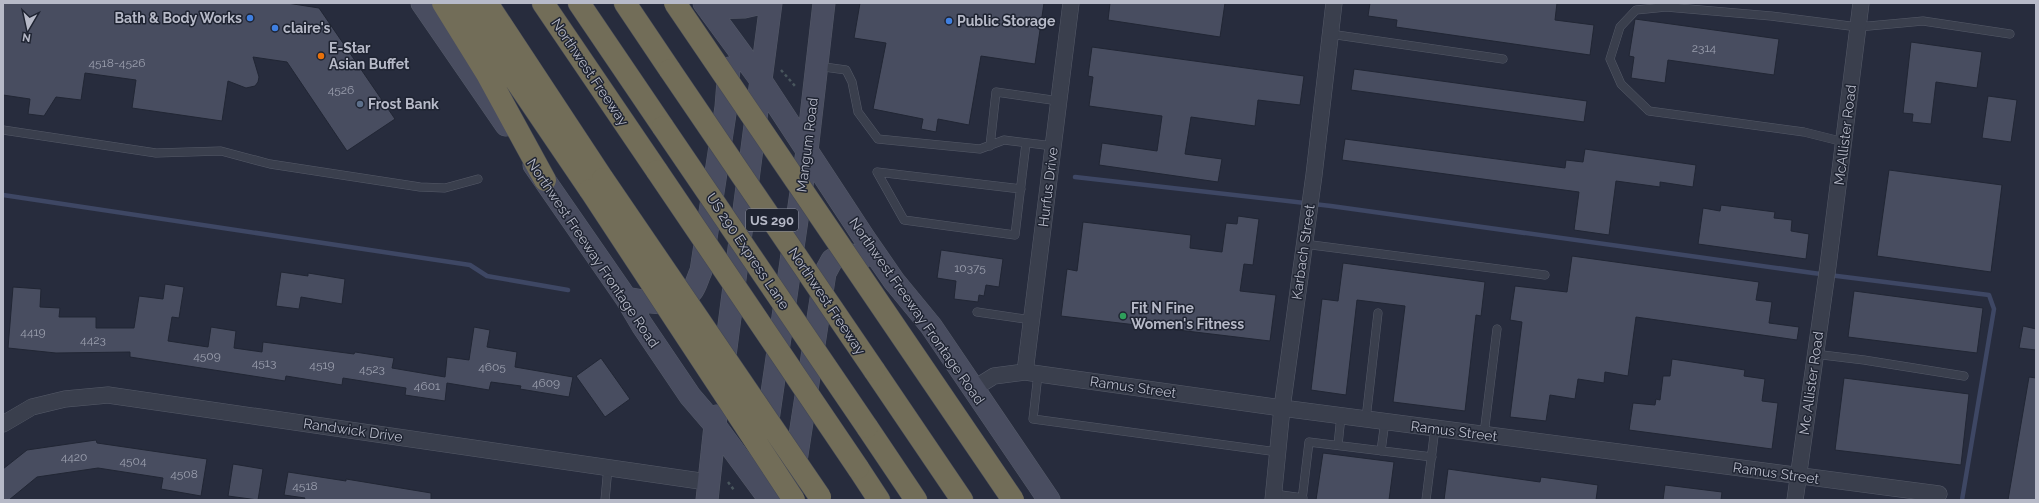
<svg xmlns="http://www.w3.org/2000/svg" width="2039" height="503" font-family="Raleway,sans-serif">
	<style>
		.lines { fill: none; stroke-linecap: round; stroke-linejoin: round }
		.stream { stroke: #3e4764; stroke-width: 4.5 }
		.building { fill: #484d60; stroke: #212634 }
		.lane-casing { stroke: #555a68; stroke-width: 9 }
		.street-casing { stroke: #555a68; stroke-width: 17 }
		.secondary-casing { stroke: #555a68; stroke-width: 23 }
		.highway-casing { stroke: #424755; stroke-width: 23 }
		.path { stroke: #49565d; stroke-width: 2.5; stroke-dasharray: 3 3; stroke-linecap: butt }
		.lane { stroke: #3a3f4d; stroke-width: 8 }
		.street { stroke: #3a3f4d; stroke-width: 16 }
		.secondary { stroke: #494d60; stroke-width: 22 }
		.highway { stroke: #726d58; stroke-width: 22 }
		.highway-bridge-casing { stroke: #424755; stroke-width: 23; stroke-linecap: butt }
		.highway-bridge { stroke: #726d58; stroke-width: 22 }
		.shop-dot { fill: #3f7fe0; stroke: #1f2432; stroke-width: 1.5 }
		.food-dot { fill: #e8710a; stroke: #1f2432; stroke-width: 1.5 }
		.service-dot { fill: #5c6f8a; stroke: #1f2432; stroke-width: 1.5 }
		.leisure-dot { fill: #2e9e5b; stroke: #1f2432; stroke-width: 1.5 }
		.labels { text-anchor: middle; stroke-width: 3; stroke-linejoin: round; paint-order: stroke }
		.number-label { font-size: 12px; fill: #9b9fae }
		.shield { fill: #1f2432; stroke: #898d9b; stroke-width: 1 }
		.shield-label { font-size: 13px; font-weight: bold; fill: #b7bac8 }
		.poi-label { font-size: 14px; font-weight: bold; fill: #b7bac8; stroke: #1f2432; text-anchor: start }
		.street-label { font-size: 14px; fill: #b7bac8; stroke: #1f2432 }
	</style>
	<rect width="100%" height="100%" fill="#272c3d"/>
	<g class="lines">
		<path class="stream" d="M1075 177 1331 206 1813 273 1989 295 1994 309 1962 500
			M3 195 470 265 487 276 568 290"/>
	</g>
	<path class="building" d="M3 3H287L319 8 395 119 347 151 287 62 253 57 259 77 258 82 255 86 246 88 228 81 222 121 132 108 136 80 85 73 81 100 56 97 44 116 28 114 30 99 3 95Z
		M860 3H1044L1035 64 981 56 969 125 938 119 936 132 921 129 923 119 873 109 886 43 854 38Z
		M1110 3H1225L1220 37 1108 20Z
		M1370 3H1557L1555 20 1594 25 1590 55 1396 27 1397 20 1368 16Z
		M1635 19 1779 39 1774 75 1668 60 1665 83 1631 78 1634 57 1629 56Z
		M1911 42 1982 52 1977 88 1936 82 1931 124 1912 122 1913 114 1903 113Z
		M1092 47 1304 76 1300 105 1258 100 1255 126 1191 117 1185 154 1222 159 1218 182 1099 165 1102 143 1157 151 1162 116 1089 106 1093 77 1088 76Z
		M1354 69 1587 101 1584 122 1351 90Z
		M1988 96 2017 100 2011 142 1982 138Z
		M1345 139 1565 168 1566 160 1583 162 1585 149 1696 165 1693 187 1660 182V187L1616 181 1609 235 1574 230 1579 192 1342 160Z
		M1889 170 2002 185 1991 272 1877 256Z
		M1721 205 1775 212 1774 218 1792 220 1791 231 1809 234 1806 259 1698 244 1703 208 1720 211Z
		M1238 216 1259 219 1253 265 1244 264 1240 291 1276 295 1270 341 1061 316 1067 269 1077 271 1083 222 1191 235 1190 248 1222 252 1226 223 1237 224Z
		M941 250 1003 259 999 287 986 285 984 296 979 295 978 302 954 299 956 281 937 278Z
		M1572 256 1759 282 1756 300 1772 302 1769 323 1799 327 1797 340 1636 317 1628 376 1605 372 1604 383 1578 379 1575 399 1550 395 1546 421 1510 417 1522 322 1510 320 1515 286 1567 292Z
		M1343 263 1485 282 1481 316 1476 315 1465 411 1393 402 1405 306 1357 300 1346 395 1311 390 1322 299 1338 301Z
		M281 272 308 276V273L345 279 342 304 301 297 299 309 276 306Z
		M165 284 184 287 179 318 172 317 168 341 208 347 211 327 236 331 234 348 262 352 263 342 354 354 355 352 394 358 392 368 445 377 447 357 469 360 474 327 490 330 487 347 517 352 515 367 573 377 569 397 520 389 521 386 491 382 489 390 447 383 445 401 405 395 406 388 343 378 342 385 286 376 285 381 130 357V352L56 353 8 348 13 287 41 289 40 307 60 308 59 317H96V328H134L139 296 163 299Z
		M1854 291 1983 308 1977 353 1848 337Z
		M2023 326 2036 329V350L2019 348Z
		M601 358 630 399 605 417 576 376Z
		M1672 359 1745 370 1744 376 1765 379 1762 401 1778 403 1772 449 1629 430 1633 403 1655 405 1656 399 1660 400 1663 376H1670Z
		M2029 377 2036 378V500H2008Z
		M1844 378 1969 394 1961 465 1835 450Z
		M96 440 97 443 207 459 201 496 161 489 163 478 98 468 37 477 9 500H3V469L27 450Z
		M1323 453 1394 462 1389 500H1316Z
		M233 464 263 469 258 500 228 496Z
		M1448 469 1540 482 1541 477 1598 485 1596 500H1444Z
		M288 472 346 481V479L431 493V500H304L305 498 284 495Z
		M1665 485 1722 492 1721 500H1663Z"/>
	<g class="lines">
		<g class="lane-casing">
			<path id="lane" d="M1330 34 1503 59
				M817 66 846 70 852 82 858 112 878 139 980 149 1004 140 1053 146
				M3 130 156 153 221 151 270 164 420 187 445 188 478 179
				M1844 142 1804 132 1649 111 1621 84 1610 59 1620 27 1636 10 1666 7 1771 16 1858 27 1923 21 2010 34
				M990 146 996 92 1059 101
				M1021 189 877 172 904 220 1015 235 1026 143
				M1304 244 1545 275
				M977 312 1032 320
				M1814 354 1864 360 1964 376
				M1038 374 1033 419 1278 452
				M1366 419 1378 313
				M1484 434 1497 329
				M1338 445 1341 416
				M1381 451 1385 421
				M1274 494 1303 498
				M605 500 608 467
				M1302 500 1309 442 1432 457
				M1426 500 1435 428"/>
		</g>
		<g class="street-casing">
			<path id="street" d="M1025 372 1071 3
				M973 389 994 376 1025 372 1282 408 1939 494
				M3 424 32 407 65 399 108 395 707 482
				M1273 500 1282 408 1314 175 1334 3
				M1795 500 1828 266 1861 3"/>
		</g>
		<g class="secondary-casing">
			<path id="secondary" d="M422 3 506 125
				M704 3 762 82 865 239 894 281 931 326 1049 500
				M708 8 744 7 762 3
				M534 165 626 298 642 325 690 396 714 424 770 500
				M626 298C648 302 675 309 692 291 696 286 698 277 701 271L726 107 729 68
				M723 371 771 3
				M766 434 807 151 824 3
				M794 474 825 273 832 260 844 253 862 258
				M707 500 716 416"/>
		</g>
		<g class="highway-casing">
			<path id="highway" d="M443 3 487 74 545 180
				M463 3 590 190
				M487 3 603 179
				M543 3 657 171
				M579 3 663 127
				M625 3 670 70
				M874 370 962 500
				M867 427 916 500
				M858 468 879 500"/>
		</g>
		<path class="path" d="M781 70 795 86
			M728 482 734 490"/>
		<use href="#lane" class="lane"/>
		<use href="#street" class="street"/>
		<use href="#secondary" class="secondary"/>
		<use href="#highway" class="highway"/>
		<g class="highway-bridge-casing">
			<path id="highway-bridge" d="M675 3 1013 500
				M670 70 874 370
				M663 127 867 427
				M657 171 858 468
				M603 179 820 497
				M590 190 794 500"/>
		</g>
		<use href="#highway-bridge" class="highway-bridge"/>
	</g>
	<g class="shop-dot">
		<circle cx="250" cy="18" r="4"/>
		<circle cx="949" cy="21" r="4"/>
		<circle cx="275" cy="28" r="4"/>
	</g>
	<circle class="food-dot" cx="321" cy="56" r="4"/>
	<circle class="service-dot" cx="360" cy="104" r="4"/>
	<circle class="leisure-dot" cx="1123" cy="316" r="4"/>
	<g class="labels">
		<g class="number-label">
			<text x="1704" y="52">2314</text>
			<text x="117" y="67">4518-4526</text>
			<text x="341" y="94">4526</text>
			<text x="970" y="272">10375</text>
			<text x="33" y="336">4419</text>
			<text x="93" y="344">4423</text>
			<text x="207" y="360">4509</text>
			<text x="264" y="367">4513</text>
			<text x="322" y="369">4519</text>
			<text x="492" y="371">4605</text>
			<text x="372" y="373">4523</text>
			<text x="546" y="387">4609</text>
			<text x="427" y="390">4601</text>
			<text x="74" y="461">4420</text>
			<text x="133" y="465">4504</text>
			<text x="184" y="478">4508</text>
			<text x="305" y="490">4518</text>
		</g>
		<rect class="shield" x="746" y="209" width="52" height="22" rx="3"/>
		<g class="shield-label">
			<text x="772" y="225">US 290</text>
		</g>
		<g class="poi-label">
			<text x="242" y="23" text-anchor="end">Bath &amp; Body Works</text>
			<text x="957" y="26">Public Storage</text>
			<text x="283" y="33">claire's</text>
			<text x="329" y="53">E-Star<tspan x="329" dy="16">Asian Buffet</tspan></text>
			<text x="368" y="109">Frost Bank</text>
			<text x="1131" y="313">Fit N Fine<tspan x="1131" dy="16">Women's Fitness</tspan></text>
		</g>
		<g class="street-label">
			<text transform="translate(590 72) rotate(56)" y="5">Northwest Freeway</text>
			<text transform="translate(1845 135) rotate(-83)" y="5">McAllister Road</text>
			<text transform="translate(807 145) rotate(-83)" y="5">Mangum Road</text>
			<text transform="translate(1048 187) rotate(-83)" y="5">Hurfus Drive</text>
			<text transform="translate(748 251) rotate(56)" y="5">US 290 Express Lane</text>
			<text transform="translate(1303 252) rotate(-82)" y="5">Karbach Street</text>
			<text transform="translate(593 253) rotate(56)" y="5">Northwest Freeway Frontage Road</text>
			<text transform="translate(827 301) rotate(56)" y="5">Northwest Freeway</text>
			<text transform="translate(917 311) rotate(55)" y="5">Northwest Freeway Frontage Road</text>
			<text transform="translate(1811 383) rotate(-82)" y="5">Mc Allister Road</text>
			<text transform="translate(1133 387) rotate(8)" y="5">Ramus Street</text>
			<text transform="translate(353 430) rotate(8)" y="5">Randwick Drive</text>
			<text transform="translate(1454 431) rotate(7)" y="5">Ramus Street</text>
			<text transform="translate(1776 473) rotate(8)" y="5">Ramus Street</text>
		</g>
	</g>
	<rect width="2039" height="503" fill="none" stroke="#b7bac8" stroke-width="8"/>
	<g transform="translate(28 28) rotate(189)" stroke="#1f2432" stroke-width="3" paint-order="stroke">
	<path d="M0-3L7 15L0 10L-7 15Z" fill="#b7bac8"/>
	<text y="-6" font-size="11" font-weight="bold" text-anchor="middle" fill="#b7bac8">N</text>
	</g>
</svg>
